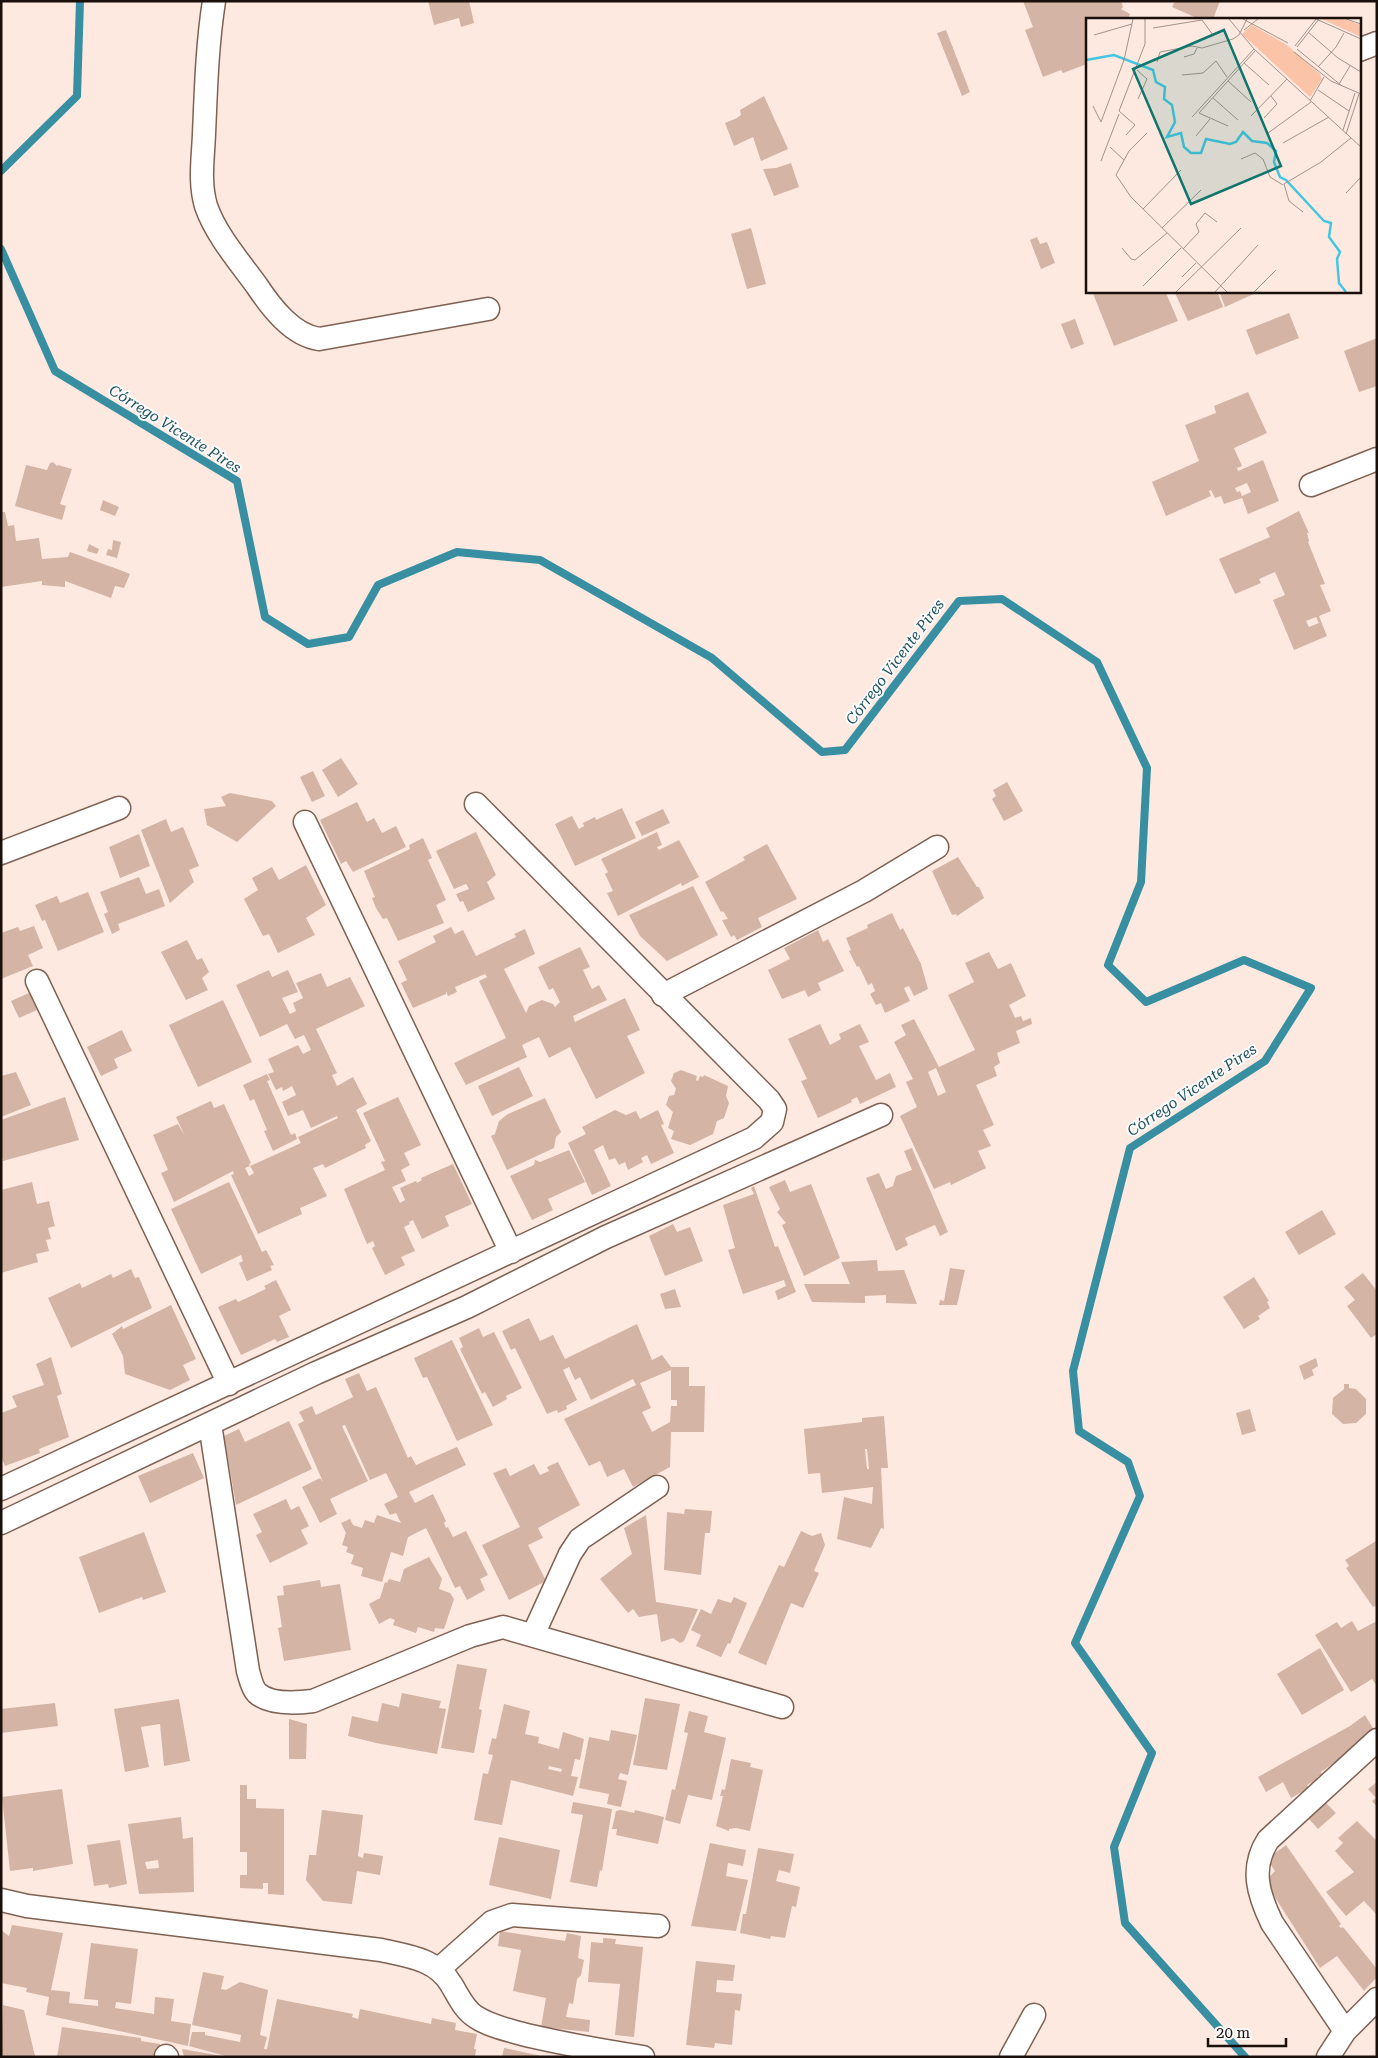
<svg xmlns="http://www.w3.org/2000/svg" width="1378" height="2058" font-family="'Roboto Serif',serif">
	<style>
		.lines { fill: none; stroke-linecap: round; stroke-linejoin: round }
		.stream { stroke: #378fa1; stroke-width: 8 }
		.building { fill: #d4b4a5; fill-rule: evenodd }
		.street-casing { stroke: #7e6153; stroke-width: 25 }
		.street { stroke: #fff; stroke-width: 22 }
		.labels { text-anchor: middle; stroke-width: 4; stroke-linejoin: round; paint-order: stroke }
		.water-label { font-size: 15px; font-style: italic; fill: #1c515d; stroke: #fbfbfb }
		.inset-river { fill: none; stroke: #44c6e2; stroke-width: 2.5 }
		.inset-road { fill: none; stroke: #a3928a; stroke-width: 1 }
		.view { fill: #0f766e; fill-opacity: 0.15; stroke: #0f766e; stroke-width: 2.5 }
		.inset-edge { fill: none; stroke: #1a0f0a; stroke-width: 2.5 }
	</style>
	<rect width="100%" height="100%" fill="#fee9e0"/>
	<g class="lines">
		<path class="stream" d="M1 171 77 96 80 1
			M1 249 55 371 237 481 265 617 308 644 349 637 378 585 457 552 540 560 712 658 822 752 845 750 959 601 1002 599 1097 662 1147 768 1141 882 1108 965 1146 1002 1244 960 1311 988 1265 1061 1130 1148 1073 1371 1079 1431 1128 1462 1140 1496 1075 1643 1152 1753 1114 1847 1125 1923 1245 2057"/>
	</g>
	<path class="building" d="M428 1H469L474 23 461 27 459 18 434 25Z
		M1023 1H1121L1123 7 1121 9 1130 14 1128 19H1087V64L1063 73 1061 70 1043 77 1025 30 1033 27Z
		M1175 1H1220L1213 19H1199L1172 7Z
		M946 30 970 92 962 96 937 33Z
		M764 96 788 149 761 161 753 137 734 146 725 123 737 118 741 115 740 110Z
		M791 163 799 187 774 196 763 169 776 168Z
		M751 228 766 284 747 289 731 234Z
		M1037 237 1040 244 1047 242 1055 263 1041 269 1030 240Z
		M1092 291H1169L1166 293 1178 321 1114 346Z
		M1174 291H1217L1223 307 1188 321Z
		M1219 291H1258V292L1225 307Z
		M1289 313 1299 338 1256 355 1246 330Z
		M1075 319 1084 344 1071 349 1061 324Z
		M1377 338V386L1359 392 1344 351Z
		M1248 392 1267 433 1234 448 1242 466 1237 468 1238 471 1263 460 1279 501 1248 514 1242 498 1224 504 1221 496 1215 498 1211 490 1209 491 1211 496 1166 516 1152 482 1199 461 1185 425 1216 413 1214 406ZM1247 483 1251 492 1242 496 1240 491 1237 492 1235 488Z
		M53 462 57 466 58 465 72 469 60 504 66 506 62 520 15 506 26 465 47 470 50 463Z
		M103 500 119 507 115 516 100 510Z
		M1299 511 1309 533H1307L1309 541 1308 542 1325 584 1320 585 1331 611 1319 616 1327 636 1294 650 1273 600 1285 595 1275 572 1259 579 1261 583 1235 594 1219 559 1270 537 1266 528ZM1316 617 1319 623 1309 627 1306 621Z
		M1 512H5L8 526 14 525 16 541 39 538 42 559 68 557 70 552 120 570 130 574 124 588 115 586 111 598 65 581V587L42 585V581L1 587Z
		M113 540 121 542 117 558 106 555 108 549 112 550Z
		M89 544 99 549 97 554 87 551Z
		M341 758 358 784 338 797 322 770Z
		M313 771 325 796 312 802 300 777Z
		M1007 782 1023 811 1004 821 992 799 996 796 993 790Z
		M230 793 272 801 276 806 237 842 207 825 204 809 226 806 221 797Z
		M357 802 367 822 374 818 382 833 396 826 406 847 353 872 346 861 341 864 320 820Z
		M622 808 636 838 575 866 555 824 572 816 579 829 584 826 583 823 595 817 596 820Z
		M663 809 670 823 642 836 635 822Z
		M166 819 171 832 183 827 199 866 189 870 194 882 170 903 141 830Z
		M476 832 496 875 487 882 495 899 468 912 463 901 460 902 456 894 469 889 466 884 454 889 436 851Z
		M657 832 662 845 657 847 659 850 679 840 699 877 682 886 681 883 618 916 607 893 613 891 605 874 608 872 601 859Z
		M139 834 150 866 120 878 109 847Z
		M423 838 432 858 428 860 446 900 436 905 444 923 398 941 387 918 383 919 376 908 372 898 375 897 364 871 410 849 409 845Z
		M767 844 797 899 758 918 762 927 737 940 734 935 731 937 722 920 728 919 723 911 721 912 705 882 745 860 743 857Z
		M958 857 977 887H979L984 898 957 916 956 914 952 915 932 871Z
		M306 865 326 905 306 918 315 935 278 953 269 934 263 936 244 899 258 890 252 878 272 867 279 880Z
		M139 877 146 894 159 889 165 906 118 924 120 930 112 934 104 914 108 912 100 892Z
		M693 886 718 935 667 961 640 936 629 915Z
		M88 892 104 932 58 951 45 920 42 921 35 905 57 896 60 903Z
		M892 913 900 930 903 928 921 964 928 989 914 996 909 986 904 988 910 1001 885 1013 881 1003 876 1005 870 994 875 991 872 983 868 985 859 966 857 967 849 951 851 950 846 938 868 928 867 925Z
		M34 926 43 948 28 955 33 966 1 979V933L18 927 20 931Z
		M451 927 455 934 463 930 476 956 516 937 514 934 525 929 535 954 504 969 526 1013 529 1006 542 1000 553 1004 555 1007 560 1002 553 988 549 990 538 967 580 947 590 967 583 970 589 983 592 989 599 985 607 1000 573 1016 575 1022 625 998 640 1030 627 1036 645 1073 596 1099 570 1047 549 1058 539 1037 522 1045 527 1057 466 1085 454 1063 506 1038 479 981 487 977 485 974 455 987 457 992 448 996 446 991V994L413 1008 401 983 407 980 398 961 436 942 433 936Z
		M818 930 823 942 828 939 844 971 818 983 821 990 808 997 805 990 782 999 768 970 790 959 784 948Z
		M187 940 197 960 202 958 209 972 202 978 208 990 186 1000 161 952Z
		M989 952 998 969 1011 963 1026 996 1009 1005 1015 1018 1021 1016 1023 1021 1031 1018 1032 1024 1016 1031 1020 1043 997 1053 1000 1063 994 1067 997 1076 976 1085 994 1125 983 1130 991 1146 978 1151 986 1168 951 1185 950 1182 934 1189 900 1116 917 1107 906 1082 913 1079 894 1042 906 1035 901 1025 914 1019 939 1067 975 1050 948 995 974 982 965 963ZM936 1068 946 1092 938 1096 928 1072Z
		M269 970 272 977 288 970 298 992 282 998 290 1014 296 1011 293 1003 303 998 296 983 321 973 327 987 350 977 365 1006 316 1029 337 1073 332 1075 337 1086 353 1077 367 1104 356 1110 371 1141 365 1145 366 1148 325 1168 323 1164 313 1168 327 1196 300 1208 302 1214 258 1234 231 1175 234 1174 233 1171 174 1202 161 1173 168 1170 153 1135 178 1124 185 1136 176 1117 211 1101 214 1108 224 1104 251 1163 249 1164 250 1166 245 1168 249 1176 254 1173 250 1166 301 1143 298 1137 338 1118 337 1116 311 1128 303 1110 288 1116 282 1102 296 1095 292 1086 283 1091 282 1087 276 1090 268 1074 274 1072 268 1059 298 1045 303 1054 311 1050 304 1035 295 1039 287 1024 260 1037 236 985Z
		M29 993 37 1010 19 1018 11 1001Z
		M223 1000 252 1062 198 1087 169 1025Z
		M820 1024 830 1045 841 1039 839 1034 860 1024 869 1042 859 1046 876 1080 890 1073 896 1087 860 1104 857 1097 851 1100 852 1102 818 1118 801 1081 807 1079 788 1039Z
		M122 1030 132 1051 114 1059 118 1068 101 1076 87 1047Z
		M519 1067 533 1096 492 1116 478 1086Z
		M681 1070 697 1076 696 1080 698 1081 700 1076 703 1077 704 1075 728 1086 726 1096 729 1103 724 1118 717 1121 713 1134 690 1145 671 1139 674 1131 668 1128 673 1112 666 1105 669 1096 674 1095 676 1089 671 1081 674 1073Z
		M16 1072 31 1105 1 1117V1076Z
		M267 1074 270 1080 267 1081 291 1135 295 1133 297 1139 273 1151 264 1131 267 1130 254 1099 250 1101 243 1085Z
		M65 1097 79 1140 3 1161 1 1154V1120Z
		M398 1097 421 1145 404 1153 410 1165 401 1170 406 1181 392 1187 400 1203 405 1200 400 1188 416 1181 417 1183 422 1180 421 1178 453 1164 472 1204 445 1216 449 1226 422 1239 413 1220 409 1222 410 1224 404 1227 415 1251 401 1257 405 1265 385 1275 372 1248 375 1246 373 1241 367 1244 344 1189 385 1170 381 1162 385 1161 363 1113Z
		M545 1098 561 1132 556 1137 554 1148 507 1170 491 1136 495 1134 499 1121 508 1114Z
		M615 1110 626 1115 636 1111 640 1119 658 1110 664 1124 661 1125 674 1153 651 1164 647 1155 641 1158 643 1162 628 1170 625 1162 619 1165 615 1158 609 1160 603 1145 594 1150 611 1186 592 1195 568 1143 586 1134 582 1127Z
		M912 1148 948 1232 940 1236 935 1225 905 1238 908 1245 896 1251 866 1178 879 1173 886 1189 893 1186 896 1176 912 1170 904 1151Z
		M569 1150 585 1182 548 1199 553 1210 532 1220 510 1176 534 1165 535 1160 540 1162Z
		M785 1180 790 1192 811 1184 840 1258 804 1276 782 1225 786 1223 777 1212 780 1209 769 1187Z
		M32 1182 37 1204 49 1201 54 1223 55 1226 48 1228 51 1239 46 1240 49 1251 36 1254 38 1262 1 1273V1190Z
		M229 1182 262 1252 266 1250 274 1265 270 1266 272 1270 247 1281 239 1263 243 1261 241 1255 201 1274 171 1209Z
		M754 1186 775 1247 778 1246 796 1292 778 1300 775 1291 786 1286 784 1280 743 1294 728 1250 735 1248 723 1205 754 1194 751 1188Z
		M1322 1210 1336 1234 1299 1255 1285 1232Z
		M673 1224 677 1232 690 1227 703 1261 665 1276 649 1236Z
		M877 1260 878 1271 904 1270 917 1304 886 1303V1295L865 1296V1303L812 1302 804 1284H850L841 1262Z
		M950 1268 965 1270 957 1305H939L940 1300 944 1301Z
		M131 1269 135 1278 139 1277 152 1308 71 1348 48 1298 80 1283 82 1288 111 1274 113 1278Z
		M1363 1273 1377 1291V1334L1371 1338 1347 1306 1355 1300 1344 1287Z
		M1254 1277 1269 1301 1267 1302 1270 1308 1258 1316 1260 1319 1244 1329 1223 1297Z
		M276 1280 291 1310 279 1316 289 1337 277 1342 275 1339 241 1355 218 1307 236 1299 238 1302 266 1289 264 1286Z
		M675 1289 681 1307 665 1309 660 1294Z
		M171 1305 196 1359 183 1365 190 1380 170 1390 125 1374 123 1356 112 1334 122 1326 123 1329Z
		M529 1318 540 1341 553 1335 565 1359 637 1324 652 1360 662 1355 671 1367H689V1386H705L704 1432H671L670 1467 633 1487 624 1469 607 1477 600 1461 589 1466 564 1419 636 1385 633 1379 591 1400 580 1377 575 1380 569 1367 563 1370 577 1400 566 1406 567 1409 558 1413 557 1410 547 1414 515 1348 511 1350 502 1331ZM671 1370V1400H677V1406H671L670 1422 652 1432 642 1412 651 1408 640 1383Z
		M479 1328 483 1337 494 1332 522 1388 506 1396 507 1399 493 1407 485 1392 482 1394 460 1349 463 1347 459 1338Z
		M452 1340 493 1425 457 1441 427 1377 423 1378 414 1358Z
		M51 1357 62 1394 57 1396 69 1437 39 1449 40 1453 5 1466 1 1456V1413L17 1407 12 1396 44 1385 36 1364Z
		M1316 1358 1318 1366 1312 1370 1314 1375 1304 1380 1299 1366Z
		M359 1373 367 1391 376 1387 408 1458 411 1456 416 1465 457 1447 466 1465 409 1492 415 1503 433 1494 446 1521 444 1523 446 1528 448 1527 453 1537 466 1531 488 1575 480 1579 485 1590 467 1600 460 1586 455 1588 426 1528 408 1537 403 1556 391 1552 382 1582 361 1576 363 1568 351 1564 354 1555 346 1552 348 1547 342 1545 346 1533 341 1523 350 1519 353 1525 362 1528 365 1520 374 1523 377 1515 401 1523 396 1513 390 1515 384 1504 398 1497 386 1473 370 1480 345 1425 342 1426 368 1481 330 1499 337 1514 320 1523 302 1487 320 1478 323 1482 298 1424 304 1421 299 1412 312 1406 316 1415 353 1397 345 1379Z
		M1344 1384H1349V1388L1356 1389 1366 1399V1414L1356 1423 1343 1424 1332 1414 1333 1398 1344 1389Z
		M1250 1409 1256 1431 1242 1435 1236 1413Z
		M884 1416 888 1468H881L884 1529 881 1528 871 1548 837 1539 844 1497 872 1504 873 1487 822 1493 820 1473 808 1474 804 1429 862 1422V1418ZM865 1449H867L869 1469H867Z
		M289 1421 312 1469 236 1505 224 1436 239 1429 245 1442Z
		M193 1453 204 1478 150 1503 138 1476Z
		M558 1462 580 1505 538 1528 543 1538 528 1545 546 1581 509 1600 482 1545 520 1527 493 1473 506 1468 510 1476 534 1464 540 1475 549 1471 547 1467Z
		M286 1499 291 1510 299 1506 309 1526 301 1530 308 1544 270 1563 256 1535 262 1532 253 1514Z
		M685 1509 712 1511 710 1533H705L701 1575 664 1570 667 1512 684 1514Z
		M646 1515 656 1602 698 1609 684 1641 680 1643 673 1638 661 1642 657 1614 639 1617 633 1609 628 1613 600 1579 632 1554 624 1528Z
		M801 1531 812 1536 821 1533 825 1545 814 1571 819 1573 803 1608 791 1603 766 1665 738 1653 779 1565 784 1567Z
		M144 1532 166 1592 143 1600 142 1597 99 1613 79 1557Z
		M1376 1541 1377 1605 1373 1607 1346 1568 1349 1566 1345 1560Z
		M429 1557 442 1579 439 1589 450 1593 454 1599 444 1629 435 1628 434 1632 418 1627 416 1633 393 1625 395 1620 390 1618 379 1624 369 1604 380 1598 385 1582 387 1583 389 1579 400 1582 404 1569Z
		M320 1580 321 1587 340 1584 351 1650 284 1661 278 1628 282 1627 277 1596 284 1595 283 1586Z
		M734 1597 747 1603 730 1644 728 1643 721 1657 696 1646 701 1635 691 1630 701 1609 711 1614 718 1599 731 1603Z
		M1352 1621 1358 1631 1377 1621V1686L1372 1679 1351 1692 1315 1635 1337 1622 1341 1628Z
		M1320 1648 1344 1690 1302 1715 1277 1674Z
		M457 1664 487 1669 479 1709 482 1710 474 1753 441 1748Z
		M402 1693 441 1701 439 1708 446 1709 437 1754 376 1743 348 1736 352 1716 378 1722 382 1703 399 1707Z
		M645 1698 680 1704 667 1770 633 1765Z
		M179 1699 190 1761 164 1766 160 1724 141 1727 149 1767 125 1772 114 1709Z
		M55 1703 58 1726 1 1733V1709Z
		M504 1704 530 1711 525 1734 539 1737 538 1743 559 1749 563 1732 584 1739 580 1760 575 1759 571 1776 578 1777 573 1796 511 1780 502 1825 474 1820 483 1773 488 1774 493 1755 488 1754 492 1738 496 1739ZM549 1766 562 1769 561 1772 548 1769Z
		M689 1711 708 1716 704 1732 726 1738 712 1800 688 1795 680 1824 665 1820 672 1789 675 1790 688 1733 684 1732Z
		M1365 1715 1376 1733 1321 1772 1322 1775 1317 1777 1318 1779 1307 1785 1309 1788 1291 1798 1283 1782 1266 1792 1258 1777 1350 1726Z
		M289 1719 307 1724 306 1759H289Z
		M611 1730 637 1735 628 1775 620 1773 618 1779 627 1781 621 1807 607 1804 609 1794 579 1788 589 1737 609 1741Z
		M731 1759 751 1763 750 1767 763 1770 750 1831 736 1828 729 1829V1831L716 1826 723 1796H720L722 1789 725 1790Z
		M1377 1782V1807L1372 1801 1376 1798 1368 1789Z
		M240 1785H247V1799H256V1808L284 1809V1895L268 1894V1883H263V1889L240 1888V1875H247V1852H240Z
		M62 1789 73 1864 33 1871V1868L10 1871 2 1797Z
		M573 1802 612 1809 602 1871 600 1870 597 1887 570 1882 583 1815 571 1813Z
		M1325 1802 1336 1813 1318 1829 1308 1818Z
		M322 1810 363 1815 358 1856 363 1858 364 1853 383 1856 380 1875 357 1871 352 1904 323 1901 306 1880 309 1855H316Z
		M621 1810 634 1813 635 1810 664 1817 658 1844 616 1835 617 1829H612L616 1811Z
		M181 1817 183 1839 193 1837 194 1892 139 1894 128 1824ZM158 1860 159 1868 147 1869 145 1862Z
		M1357 1821 1377 1841V1915L1364 1901 1346 1916 1326 1892 1354 1872 1335 1851 1343 1843 1338 1838Z
		M499 1837 560 1850 551 1899 489 1885Z
		M120 1840 127 1884 109 1888 108 1884 94 1886 87 1845Z
		M710 1843 746 1850 743 1866 728 1863 726 1876 748 1880 736 1931 691 1926Z
		M1286 1845 1341 1924 1339 1926 1341 1928 1343 1927 1377 1969V1977L1364 1991 1337 1956 1320 1968 1271 1891 1267 1879 1275 1871 1267 1859Z
		M758 1848 794 1854 790 1873 779 1870 776 1881 800 1887 796 1907 792 1906 785 1938 771 1936 770 1939 740 1933 743 1914H746Z
		M12 1925 63 1933 51 1990 70 1992 69 2003 98 2006V2000L84 1999 91 1943 138 1949 131 2004 116 2002 115 2008 154 2014 155 1997 174 1999 171 2021 191 2024 188 2046 46 2015 49 1997 26 1992 27 1988 1 1983V1930L9 1936Z
		M500 1931 565 1941 567 1933 581 1936 578 1958 584 1960 581 1975 577 1979 573 2004 569 2003 566 2017 590 2020 589 2032 541 2027 546 1998 513 1991 521 1950 498 1946Z
		M603 1938 616 1939 615 1944 643 1947 634 2037 615 2035 620 1984 588 1982 591 1942 603 1943Z
		M696 1961 735 1965 733 1981 717 1980 716 1992 742 1994 740 2011 735 2010 732 2045 715 2043 714 2048 686 2045Z
		M203 1972 224 1976 221 1989 226 1990 240 1982 268 1990 260 2035 267 2037 264 2049H267L277 1999 353 2014 352 2017 358 2019 360 2009 431 2024 432 2018 456 2023 455 2030 477 2034 474 2049H476L475 2057H229L189 2046 192 2032H205V2035L240 2042 241 2035 192 2025Z
		M3 2005 24 2010 35 2056 1 2057Z
		M62 2027 141 2038V2041L160 2044 158 2057H57Z
		M504 2048 541 2056V2057H502Z
		M182 2049 223 2056V2057H184Z"/>
	<g class="lines">
		<g class="street-casing">
			<path id="street" d="M214 1C207 46 206 89 204 134 203 159 199 182 206 206 216 235 239 261 257 286 271 307 292 335 319 339L488 309
				M1359 50 1377 43
				M1311 485 1377 459
				M305 822 511 1252
				M1 853 119 808
				M37 981 229 1384
				M663 995 864 891 937 847
				M210 1424 248 1671C250 1678 252 1688 257 1693 270 1705 297 1703 313 1701L470 1636 503 1627 782 1707
				M1 1489 754 1138 772 1122 775 1109 769 1100 476 804
				M1 1523 316 1373 467 1307 606 1237 881 1115
				M533 1635 570 1554 580 1539 657 1487
				M1 1900 27 1906 381 1950C407 1956 437 1959 451 1984 458 1995 464 2010 476 2017 491 2027 509 2030 526 2035 565 2044 604 2051 643 2057
				M439 1969 492 1922 512 1915 658 1926
				M1345 2031 1272 1923C1258 1894 1250 1868 1268 1840L1377 1740
				M166 2056 167 2057
				M1011 2057 1034 2015
				M1328 2057 1345 2031 1377 1999"/>
		</g>
		<use href="#street" class="street"/>
	</g>
	<g class="labels">
		<g class="water-label">
			<text transform="translate(175 429) rotate(32)" y="5">Córrego Vicente Pires</text>
			<text transform="translate(895 662) rotate(-53)" y="5">Córrego Vicente Pires</text>
			<text transform="translate(1192 1090) rotate(-34)" y="5">Córrego Vicente Pires</text>
		</g>
	</g>
	<g transform="translate(1086 18)">
		<rect width="275" height="275" fill="#fee9e0"/>
		<path d="M236 1H258L275 7V19ZM166 7 201 27 234 56 236 61 224 79 156 16Z" fill="#fbc3a7"/>
		<path class="inset-river" d="M0 42 28 37 67 52 70 64 79 69 78 81 86 87 89 104 81 119 95 115 98 129 105 135H115L120 121 144 126 150 124 157 114 166 123 181 125 190 133 188 144 194 159 200 162 238 203 245 205 243 219 254 234 251 241 253 265 260 274"/>
		<path class="inset-road" d="M143 1 168 31 275 129M157 1 202 25M230 1 275 21M260 1 275 6M116 2 127 17M67 10 116 2M158 12 172 1M222 14 252 40 275 54M8 17 46 6M209 28 230 1M211 29 233 1M211 31 256 68M208 34 245 63 275 76M98 39 108 36 111 30M71 44 74 34 106 28 116 30 147 21 153 17 161 1M158 45 183 67M232 49 250 29 258 15M51 52 61 61 52 81M96 57 117 55 130 43 141 59M142 63 165 84M253 66 264 48M232 72 263 93M127 80 152 102M224 83 238 59M7 88 15 104 38 42 47 1M165 98 201 61M106 99 168 31M178 100 191 86 185 78M142 108 113 95 169 33M257 112 269 75M61 115 43 133 30 157 45 179 141 274M182 115 225 84M260 116 273 76M40 117 49 107 33 93 59 26V1M110 118 124 101M197 125 243 99M24 129 38 142M155 141 169 135 177 141 184 159 197 167M15 143 33 96M260 175 275 159M57 191 95 152M217 194 203 183 198 166 235 144 265 120M76 210 115 172M36 230 45 241 49 242 81 215M97 231 113 214 110 206 119 195 131 204M96 259 110 245M57 268 95 230M90 274 155 210M129 274 172 227M168 274 190 252"/>
		<path class="view" d="M138 12 195 148 105 186 47 51Z"/>
		<rect width="275" height="275" class="inset-edge"/>
	</g>
	<rect width="1378" height="2058" fill="none" stroke="#1a0f0a" stroke-width="5"/>
	<path d="M1208 2038v8h78v-8" fill="none" stroke="#1a0f0a" stroke-width="2.5"/>
	<text x="1216" y="2038" font-size="15" fill="#1a0f0a" stroke="#fbfbfb" stroke-width="4" paint-order="stroke">20 m</text>
</svg>
